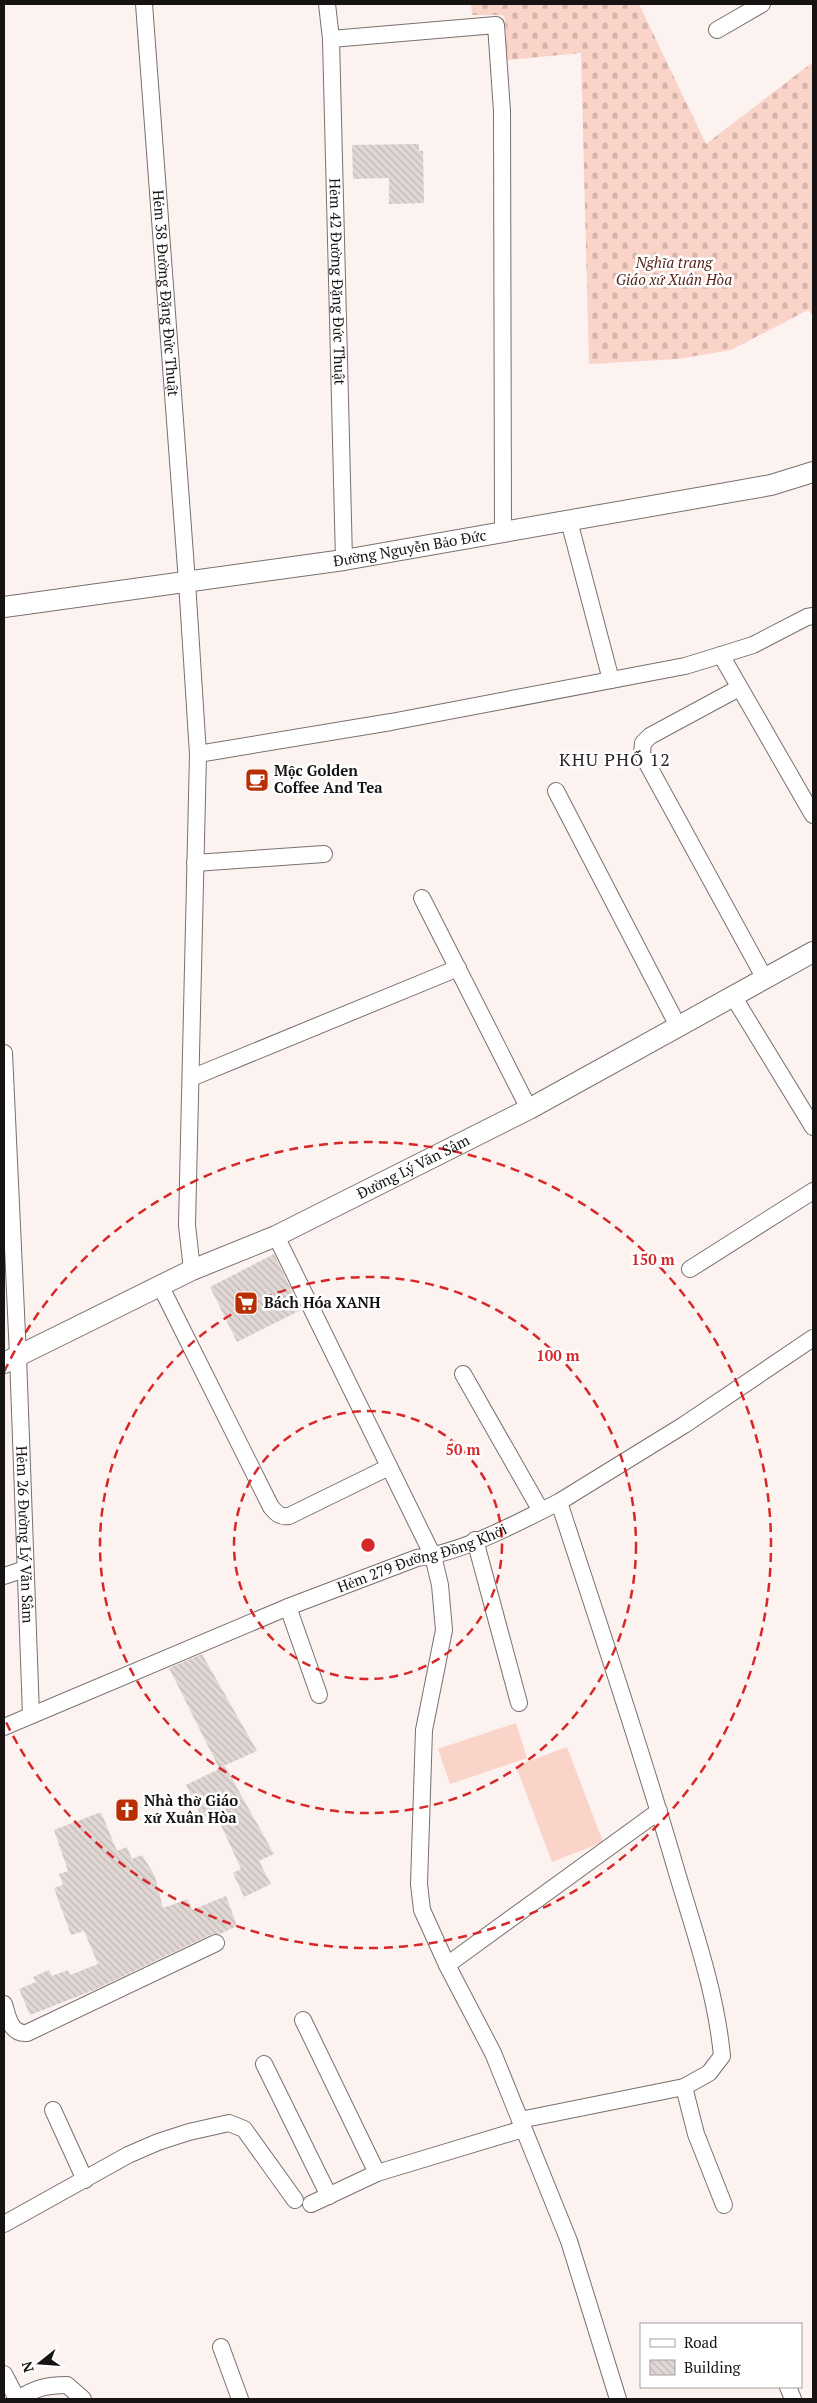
<svg xmlns="http://www.w3.org/2000/svg" width="817" height="2403" font-family="'PT Serif',serif">
	<style>
		.grass { fill: #fad3c9 }
		.cemetery { fill: url(#cemetery-stones) }
		.building { fill: url(#building-back-hatch) }
		.lines { fill: none; stroke-linecap: round; stroke-linejoin: round }
		.minor-casing { stroke: #79716e; stroke-width: 18 }
		.tertiary-casing { stroke: #79716e; stroke-width: 22 }
		.minor { stroke: #fff; stroke-width: 16 }
		.tertiary { stroke: #fff; stroke-width: 20 }
		.ring { fill: none; stroke: #d62828; stroke-width: 2.5; stroke-dasharray: 9 6 }
		.labels { text-anchor: middle; stroke-width: 5; stroke-linejoin: round; paint-order: stroke }
		.park-label { font-size: 15px; font-style: italic; fill: #57261a; stroke: #fff }
		.street-label { font-size: 15px; fill: #171313; stroke: #fff }
		.poi-label { font-size: 15px; font-weight: bold; fill: #171313; stroke: #fff; text-anchor: start }
		.quarter-label { font-size: 18px; letter-spacing: 1px; fill: #2e2725; stroke: #fff }
		.centre { fill: #d62828; stroke: #fff; stroke-width: 2.5 }
		.ring-label { font-size: 15px; text-anchor: middle; font-weight: bold; fill: #d62828; stroke: #fff; stroke-width: 5; stroke-linejoin: round; paint-order: stroke }
	</style>
	<defs>
		<pattern id="cemetery-stones" width="16" height="16" patternUnits="userSpaceOnUse" patternTransform="scale(1.25)"><rect width="16" height="16" fill="#fad3c9"/><path d="M2 7V4a2 2 0 0 1 4 0v3zM10 15v-3a2 2 0 0 1 4 0v3z" fill="#d6b4ac"/></pattern>
		<pattern id="building-back-hatch" width="6" height="6" patternUnits="userSpaceOnUse" patternTransform="scale(1.25)"><rect width="6" height="6" fill="#e1d8d5"/><path d="M-1 5l2 2M0 0l6 6M5-1l2 2" fill="none" stroke="#c0b8b6"/></pattern>
	</defs>
	<rect width="100%" height="100%" fill="#fcf2f0"/>
	<path class="grass" d="M516 1723 527 1758 450 1784 438 1749Z
		M567 1747 603 1842 552 1862 516 1766Z"/>
	<path class="cemetery" d="M471 4H639L706 144 813 62V316L808 310 731 350 678 359 589 364 581 53 507 60 505 19 503 15H472Z"/>
	<path class="building" d="M419 144V151H423L424 203 389 204V178L353 179 352 145Z
		M274 1254 301 1310 237 1342 210 1287Z
		M202 1654 257 1751 219 1768 169 1668Z
		M225 1766 274 1854 259 1861 271 1884 244 1897 233 1873 241 1869 215 1812 202 1818 186 1785Z
		M101 1812 117 1851 127 1847 132 1859 142 1855 155 1876 163 1908 188 1899 192 1910 226 1896 237 1926 220 1934H212L94 1990 30 2015 19 1989 36 1982 33 1977 49 1970 52 1976 68 1970 70 1975 98 1964 84 1931 71 1935 54 1888 63 1885 59 1874 68 1871 54 1830Z"/>
	<g class="lines">
		<g class="minor-casing">
			<g id="minor">
				<path id="s1" d="M144 4 187 582 198 754 187 1225 192 1270"/>
				<path id="s2" d="M327 4 331 39 344 560"/>
				<path d="M717 30 762 4"/>
				<path d="M331 39 496 25 502 111 503 533"/>
				<path d="M569 521 611 680"/>
				<path d="M721 655 753 645 807 617 813 616"/>
				<path d="M739 688 650 736 643 743 642 754 765 979"/>
				<path d="M198 754 391 722 685 666 721 655 813 815"/>
				<path d="M556 791 679 1028"/>
				<path d="M195 863 324 854"/>
				<path d="M422 898 529 1109"/>
				<path d="M733 996 813 1127"/>
				<path id="s3" d="M4 1053 18 1356 31 1715"/>
				<path d="M191 1078 458 968"/>
				<path d="M276 1236 433 1556 440 1585 444 1630 424 1730 419 1884 422 1910 447 1965 493 2053 569 2241 618 2399"/>
				<path d="M690 1269 813 1191"/>
				<path d="M161 1287 271 1507C277 1514 280 1517 289 1516L389 1467"/>
				<path d="M463 1374 541 1511"/>
				<path d="M475 1540 519 1703"/>
				<path d="M4 1576 25 1569"/>
				<path d="M288 1607 319 1695"/>
				<path id="s4" d="M4 1727 288 1607 417 1558C464 1552 517 1523 559 1502L684 1425 813 1338"/>
				<path d="M447 1965 659 1811"/>
				<path d="M4 2004C8 2017 10 2034 27 2033L216 1943"/>
				<path d="M303 2020 377 2173"/>
				<path d="M264 2064 329 2196"/>
				<path d="M684 2087 696 2134 724 2205"/>
				<path d="M53 2110 85 2180"/>
				<path d="M520 2120 684 2087 709 2073 722 2056C716 1993 695 1933 677 1873 641 1748 599 1625 559 1502"/>
				<path d="M311 2204 377 2173 523 2129"/>
				<path d="M4 2224 128 2155 158 2142 189 2132 229 2123 244 2129 295 2200"/>
				<path d="M221 2347 240 2399"/>
				<path d="M4 2374 17 2399"/>
				<path d="M788 2387 793 2399"/>
				<path d="M18 2399C35 2388 47 2385 67 2385L83 2399"/>
			</g>
		</g>
		<g class="tertiary-casing">
			<g id="tertiary">
				<path id="s5" d="M4 607 344 560 737 491 771 485 813 472"/>
				<path id="s6" d="M4 1363 192 1270 276 1236 529 1109 813 952"/>
			</g>
		</g>
		<use href="#minor" class="minor"/>
		<use href="#tertiary" class="tertiary"/>
	</g>
	<g class="ring">
		<circle cx="368" cy="1545" r="134"/>
		<circle cx="368" cy="1545" r="268"/>
		<path d="M4 1372A403 403 0 1 1 4 1718"/>
	</g>
	<defs>
		<g id="cafe-square" transform="scale(1.25)"><rect x="-9" y="-9" width="18" height="18" rx="4" fill="#b92f04" stroke="#fff"/><path d="M-5.5-4.5H6V0H3Q3 3.5 0 3.5H-2.5Q-5.5 3.5-5.5 0ZM3-3.2v2h1.7v-2ZM-6 4.5H4V6H-6Z" fill="#fff"/></g>
		<g id="supermarket-square" transform="scale(1.25)"><rect x="-9" y="-9" width="18" height="18" rx="4" fill="#b92f04" stroke="#fff"/><path d="M-6-5.5h2.5l.6 2H6L4.5 2H-2.5L-4.4-4H-6ZM-1.5 3.2a1.3 1.3 0 1 0 .1 0ZM3 3.2a1.3 1.3 0 1 0 .1 0Z" fill="#fff"/></g>
		<g id="church-square" transform="scale(1.25)"><rect x="-9" y="-9" width="18" height="18" rx="4" fill="#b92f04" stroke="#fff"/><path d="M-1.2-6h2.4v3.5h3.3v2.4h-3.3V6h-2.4V-.1h-3.3v-2.4h3.3Z" fill="#fff"/></g>
	</defs>
	<g fill-rule="evenodd">
		<use href="#cafe-square" x="257" y="780"/>
		<use href="#supermarket-square" x="246" y="1303"/>
		<use href="#church-square" x="127" y="1810"/>
	</g>
	<g class="labels">
		<g class="park-label">
			<text x="674" y="268">Nghĩa trang<tspan x="674" dy="17">Giáo xứ Xuân Hòa</tspan></text>
		</g>
		<g class="street-label">
			<text dy="5" stroke="none"><textPath href="#s2" startOffset="278">Hẻm 42 Đường Đặng Đức Thuật</textPath></text>
			<text dy="5" stroke="none"><textPath href="#s1" startOffset="290">Hẻm 38 Đường Đặng Đức Thuật</textPath></text>
			<text dy="5" stroke="none"><textPath href="#s5" startOffset="410">Đường Nguyễn Bảo Đức</textPath></text>
			<text dy="5" stroke="none"><textPath href="#s6" startOffset="454">Đường Lý Văn Sâm</textPath></text>
			<text dy="5" stroke="none"><textPath href="#s3" startOffset="482">Hẻm 26 Đường Lý Văn Sâm</textPath></text>
			<text dy="5" stroke="none"><textPath href="#s4" startOffset="451">Hẻm 279 Đường Đồng Khởi</textPath></text>
		</g>
		<g class="poi-label">
			<text x="274" y="776">Mộc Golden<tspan x="274" dy="17">Coffee And Tea</tspan></text>
			<text x="264" y="1308">Bách Hóa XANH</text>
			<text x="144" y="1806">Nhà thờ Giáo<tspan x="144" dy="17">xứ Xuân Hòa</tspan></text>
		</g>
		<g class="quarter-label">
			<text x="615" y="766">KHU PHỐ 12</text>
		</g>
	</g>
	<circle cx="368" cy="1545" r="8" class="centre"/>
	<g class="ring-label">
		<text x="653" y="1265">150 m</text>
		<text x="558" y="1361">100 m</text>
		<text x="463" y="1455">50 m</text>
	</g>
	<rect width="817" height="2403" fill="none" stroke="#171313" stroke-width="10"/>
	<rect x="640" y="2323" width="162" height="65" fill="#ffffff" stroke="#a2a1a1"/>
	<rect x="650" y="2339" width="25" height="8" fill="#ffffff" stroke="#a2a1a1"/>
	<text x="684" y="2348" font-size="15" fill="#171313">Road</text>
	<rect x="650" y="2360" width="25" height="15" fill="url(#building-back-hatch)" stroke="#a2a1a1"/>
	<text x="684" y="2373" font-size="15" fill="#171313">Building</text>
	<g transform="translate(40 2363) rotate(253)" stroke="#ffffff" stroke-width="4" paint-order="stroke">
	<path d="M0-4L9 19L0 12L-9 19Z" fill="#171313"/>
	<text y="-8" font-size="14" font-weight="bold" text-anchor="middle" fill="#171313">N</text>
	</g>
</svg>
